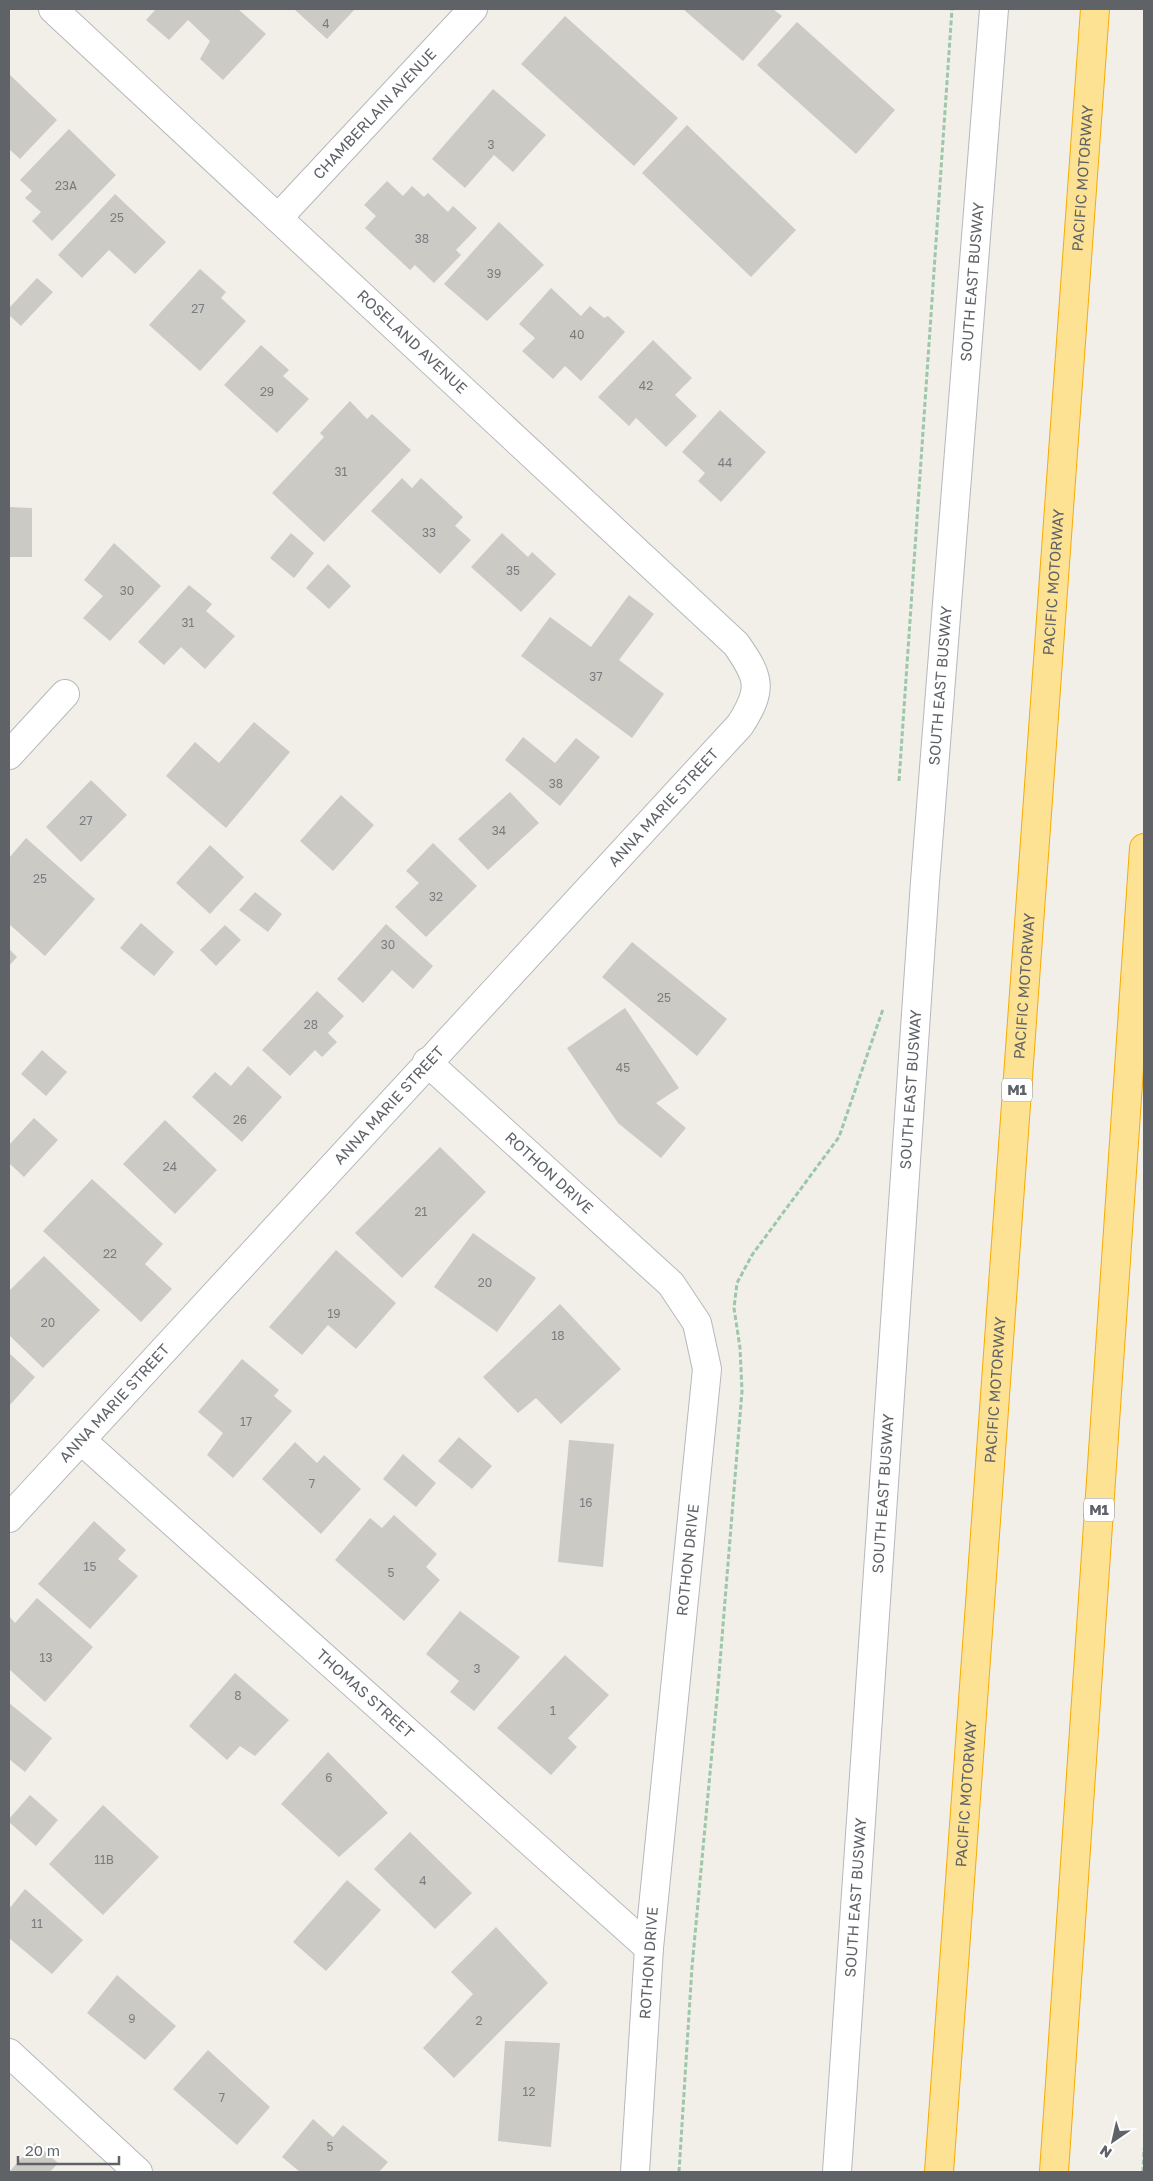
<svg xmlns="http://www.w3.org/2000/svg" width="1153" height="2181" font-family="'Golos Text',sans-serif">
	<style>
		.building { fill: #cccac5 }
		.lines { fill: none; stroke-linecap: round; stroke-linejoin: round }
		.minor-casing { stroke: #b5b8bc; stroke-width: 30 }
		.highway-casing { stroke: #f9ab00; stroke-width: 30 }
		.path { stroke: #9cc7a9; stroke-width: 3; stroke-dasharray: 5 2.5; stroke-linecap: butt }
		.minor { stroke: #fff; stroke-width: 28 }
		.highway { stroke: #fde293; stroke-width: 28 }
		.labels { text-anchor: middle; stroke-width: 4; stroke-linejoin: round; paint-order: stroke }
		.number-label { font-size: 12px; fill: #7a7d7f }
		.shield { fill: #fff; stroke: #8f9295; stroke-width: 1 }
		.shield-label { font-size: 14px; font-weight: bold; fill: #5f6368 }
		.street-label { font-size: 15px; fill: #5f6368; stroke: #fff }
	</style>
	<rect width="100%" height="100%" fill="#f1efe8"/>
	<path class="building" d="M156 9H238L266 34 223 80 200 59 210 41 188 20 169 40 146 20Z
		M294 9H355L327 39Z
		M683 9H773L782 16 743 61Z
		M565 16 678 118 634 166 521 64Z
		M797 22 895 110 856 154 757 65Z
		M9 74 57 120 20 159 9 149Z
		M493 89 546 135 513 172 494 155 465 188 432 159Z
		M687 125 796 230 751 277 642 173Z
		M69 129 116 175 52 241 32 221 41 212 25 198 32 191 20 180Z
		M387 181 403 196 412 186 424 197 428 193 448 212 453 206 477 228 456 250 461 255 434 283 415 265 410 270 365 228 376 216 364 205Z
		M115 194 166 242 135 274 109 250 82 278 58 255Z
		M499 222 544 265 487 321 444 284Z
		M200 269 226 292 221 298 246 321 200 371 149 325Z
		M37 278 53 292 21 326 9 315V308Z
		M551 288 581 316 590 306 604 318 608 316 625 332 581 381 565 366 553 379 522 351 535 338 519 324Z
		M653 340 692 378 675 395 697 416 666 447 636 418 629 426 598 397Z
		M261 345 289 370 283 376 309 399 277 433 224 385Z
		M350 401 367 419 372 414 411 450 324 542 272 493 324 437 320 433Z
		M720 410 766 452 721 502 698 481 705 473 682 452Z
		M402 478 412 488 421 478 463 517 455 526 471 540 440 574 371 511Z
		M9 507 32 508V557H9Z
		M291 533 314 553 294 578 270 558Z
		M502 533 528 557 532 552 556 574 521 612 471 567Z
		M114 543 161 586 110 641 83 618 103 596 84 580Z
		M328 564 351 586 329 609 306 588Z
		M189 585 212 604 206 611 235 636 205 669 181 647 164 665 138 642Z
		M629 595 654 614 619 660 664 694 632 738 521 656 550 617 591 647Z
		M254 722 290 752 226 828 166 776 195 742 219 763Z
		M523 737 555 763 576 738 600 757 560 806 505 760Z
		M91 780 127 815 81 862 46 827Z
		M510 792 539 823 488 870 458 839Z
		M341 795 374 825 333 871 300 841Z
		M26 838 95 899 45 956 9 924V858Z
		M433 843 477 886 426 937 395 907 419 883 406 871Z
		M210 845 244 877 210 914 176 883Z
		M255 892 282 914 268 932 239 910Z
		M141 923 174 952 154 976 120 948Z
		M386 924 433 966 413 989 392 970 363 1003 337 979Z
		M225 925 241 940 216 966 200 950Z
		M632 942 727 1019 697 1056 602 977Z
		M9 949 17 957 9 966Z
		M317 991 344 1016 328 1033 337 1042 322 1057 315 1050 290 1076 262 1050Z
		M625 1008 679 1088 656 1103 686 1128 661 1158 618 1123 567 1048Z
		M42 1050 67 1072 46 1096 21 1074Z
		M248 1066 282 1097 242 1142 192 1097 215 1072 231 1086Z
		M34 1118 58 1140 24 1177 9 1163V1145Z
		M165 1120 217 1170 175 1214 123 1164Z
		M440 1147 486 1192 402 1278 355 1233Z
		M92 1179 163 1244 145 1264 172 1289 141 1322 43 1231Z
		M473 1233 536 1278 497 1332 434 1287Z
		M336 1250 396 1303 356 1349 328 1325 302 1355 269 1327Z
		M44 1256 100 1310 43 1368 9 1335V1291Z
		M560 1304 621 1369 561 1424 536 1398 518 1413 483 1377Z
		M9 1353 35 1377 9 1406Z
		M242 1359 279 1390 274 1396 292 1411 233 1478 207 1455 223 1433 198 1412Z
		M459 1437 492 1466 472 1489 438 1461Z
		M569 1440 614 1444 603 1567 558 1562Z
		M295 1442 317 1463 324 1455 361 1489 321 1534 262 1479Z
		M403 1454 436 1483 416 1507 383 1479Z
		M394 1515 437 1554 426 1567 440 1580 404 1621 335 1560 370 1518 382 1528Z
		M94 1521 126 1550 118 1559 138 1576 90 1629 38 1584Z
		M37 1598 93 1647 45 1702 9 1669V1616L15 1623Z
		M460 1611 520 1657 474 1711 450 1692 459 1681 426 1654Z
		M565 1655 609 1695 568 1738 577 1747 551 1775 497 1728Z
		M235 1673 289 1720 255 1756 240 1746 227 1760 189 1726Z
		M9 1703 52 1738 25 1772 9 1759Z
		M328 1752 388 1813 339 1857 281 1804Z
		M30 1795 58 1820 36 1846 9 1822V1819Z
		M103 1805 159 1857 103 1915 49 1864Z
		M410 1832 472 1893 435 1929 374 1869Z
		M347 1880 381 1910 326 1971 293 1942Z
		M25 1889 83 1940 52 1974 9 1938V1909Z
		M496 1927 548 1983 454 2078 423 2048 473 1994 451 1972Z
		M117 1975 176 2026 145 2060 87 2013Z
		M505 2041 560 2043 551 2147 498 2141Z
		M208 2050 270 2107 237 2145 173 2089Z
		M313 2119 333 2137 343 2125 388 2162 379 2172H300L282 2157Z
		M35 2143 58 2163 50 2172H9Z"/>
	<g class="lines">
		<g class="minor-casing">
			<g id="minor">
				<path id="s1" d="M278 218 473 9"/>
				<path d="M9 755 65 694"/>
				<path id="s2" d="M427 1062 671 1284 697 1323 707 1369 649 1948 635 2172"/>
				<path id="s3" d="M81 1440 649 1948"/>
				<path id="s4" d="M9 1518 740 725C763 689 760 678 736 644L53 9"/>
				<path d="M9 2053 138 2172"/>
				<path id="s5" d="M837 2172 925 882 994 9"/>
			</g>
		</g>
		<g class="highway-casing">
			<g id="highway">
				<path id="s6" d="M939 2172 1095 9"/>
				<path d="M1054 2172 1144 848"/>
			</g>
		</g>
		<path class="path" d="M899 781 952 9
			M679 2172 692 1967 718 1687 742 1391 740 1348 734 1308 737 1283 752 1255 839 1137 883 1009
			M1143 2172 1144 2148"/>
		<use href="#minor" class="minor"/>
		<use href="#highway" class="highway"/>
	</g>
	<g class="labels">
		<g class="number-label">
			<text x="326" y="28">4</text>
			<text x="491" y="149">3</text>
			<text x="66" y="190">23A</text>
			<text x="117" y="222">25</text>
			<text x="422" y="243">38</text>
			<text x="494" y="278">39</text>
			<text x="198" y="313">27</text>
			<text x="577" y="339">40</text>
			<text x="646" y="390">42</text>
			<text x="267" y="396">29</text>
			<text x="725" y="467">44</text>
			<text x="341" y="476">31</text>
			<text x="429" y="537">33</text>
			<text x="513" y="575">35</text>
			<text x="127" y="595">30</text>
			<text x="188" y="627">31</text>
			<text x="596" y="681">37</text>
			<text x="556" y="788">38</text>
			<text x="86" y="825">27</text>
			<text x="499" y="835">34</text>
			<text x="40" y="883">25</text>
			<text x="436" y="901">32</text>
			<text x="388" y="949">30</text>
			<text x="664" y="1002">25</text>
			<text x="311" y="1029">28</text>
			<text x="623" y="1072">45</text>
			<text x="240" y="1124">26</text>
			<text x="170" y="1171">24</text>
			<text x="421" y="1216">21</text>
			<text x="110" y="1258">22</text>
			<text x="485" y="1287">20</text>
			<text x="334" y="1318">19</text>
			<text x="48" y="1327">20</text>
			<text x="558" y="1340">18</text>
			<text x="246" y="1426">17</text>
			<text x="312" y="1488">7</text>
			<text x="586" y="1507">16</text>
			<text x="90" y="1571">15</text>
			<text x="391" y="1577">5</text>
			<text x="46" y="1662">13</text>
			<text x="477" y="1673">3</text>
			<text x="238" y="1700">8</text>
			<text x="553" y="1715">1</text>
			<text x="329" y="1782">6</text>
			<text x="104" y="1864">11B</text>
			<text x="423" y="1885">4</text>
			<text x="37" y="1928">11</text>
			<text x="132" y="2023">9</text>
			<text x="479" y="2025">2</text>
			<text x="529" y="2096">12</text>
			<text x="222" y="2102">7</text>
			<text x="330" y="2151">5</text>
		</g>
		<g class="shield">
			<rect x="1002" y="1078.5" width="30" height="23" rx="4"/>
			<rect x="1084" y="1498.5" width="30" height="23" rx="4"/>
		</g>
		<g class="shield-label">
			<text x="1017" y="1095">M1</text>
			<text x="1099" y="1515">M1</text>
		</g>
		<g class="street-label">
			<text dy="5" stroke="none"><textPath href="#s1" startOffset="142">CHAMBERLAIN AVENUE</textPath></text>
			<text dy="5" stroke="none"><textPath href="#s6" startOffset="1999">PACIFIC MOTORWAY</textPath></text>
			<text dy="5" stroke="none"><textPath href="#s5" startOffset="1895">SOUTH EAST BUSWAY</textPath></text>
			<text transform="translate(412 342) rotate(43)" y="5">ROSELAND AVENUE</text>
			<text dy="5" stroke="none"><textPath href="#s6" startOffset="1594">PACIFIC MOTORWAY</textPath></text>
			<text dy="5" stroke="none"><textPath href="#s5" startOffset="1490">SOUTH EAST BUSWAY</textPath></text>
			<text dy="5" stroke="none"><textPath href="#s4" startOffset="966">ANNA MARIE STREET</textPath></text>
			<text dy="5" stroke="none"><textPath href="#s6" startOffset="1189">PACIFIC MOTORWAY</textPath></text>
			<text dy="5" stroke="none"><textPath href="#s5" startOffset="1085">SOUTH EAST BUSWAY</textPath></text>
			<text dy="5" stroke="none"><textPath href="#s4" startOffset="561">ANNA MARIE STREET</textPath></text>
			<text dy="5" stroke="none"><textPath href="#s2" startOffset="165">ROTHON DRIVE</textPath></text>
			<text dy="5" stroke="none"><textPath href="#s6" startOffset="784">PACIFIC MOTORWAY</textPath></text>
			<text dy="5" stroke="none"><textPath href="#s4" startOffset="156">ANNA MARIE STREET</textPath></text>
			<text dy="5" stroke="none"><textPath href="#s5" startOffset="680">SOUTH EAST BUSWAY</textPath></text>
			<text transform="translate(688 1560) rotate(-84)" y="5">ROTHON DRIVE</text>
			<text dy="5" stroke="none"><textPath href="#s3" startOffset="381">THOMAS STREET</textPath></text>
			<text dy="5" stroke="none"><textPath href="#s6" startOffset="379">PACIFIC MOTORWAY</textPath></text>
			<text dy="5" stroke="none"><textPath href="#s5" startOffset="275">SOUTH EAST BUSWAY</textPath></text>
			<text transform="translate(649 1963) rotate(-86)" y="5">ROTHON DRIVE</text>
		</g>
	</g>
	<rect width="1153" height="2181" fill="none" stroke="#5f6368" stroke-width="20"/>
	<g transform="translate(1113 2141) rotate(214)" stroke="#ffffff" stroke-width="4" paint-order="stroke">
	<path d="M0-4L9 19L0 12L-9 19Z" fill="#5f6368"/>
	<text y="-8" font-size="14" font-weight="bold" text-anchor="middle" fill="#5f6368">N</text>
	</g>
	<path d="M18 2156v8h101v-8" fill="none" stroke="#5f6368" stroke-width="2.5"/>
	<text x="25" y="2156" font-size="15" fill="#5f6368" stroke="#ffffff" stroke-width="4" paint-order="stroke">20 m</text>
</svg>
